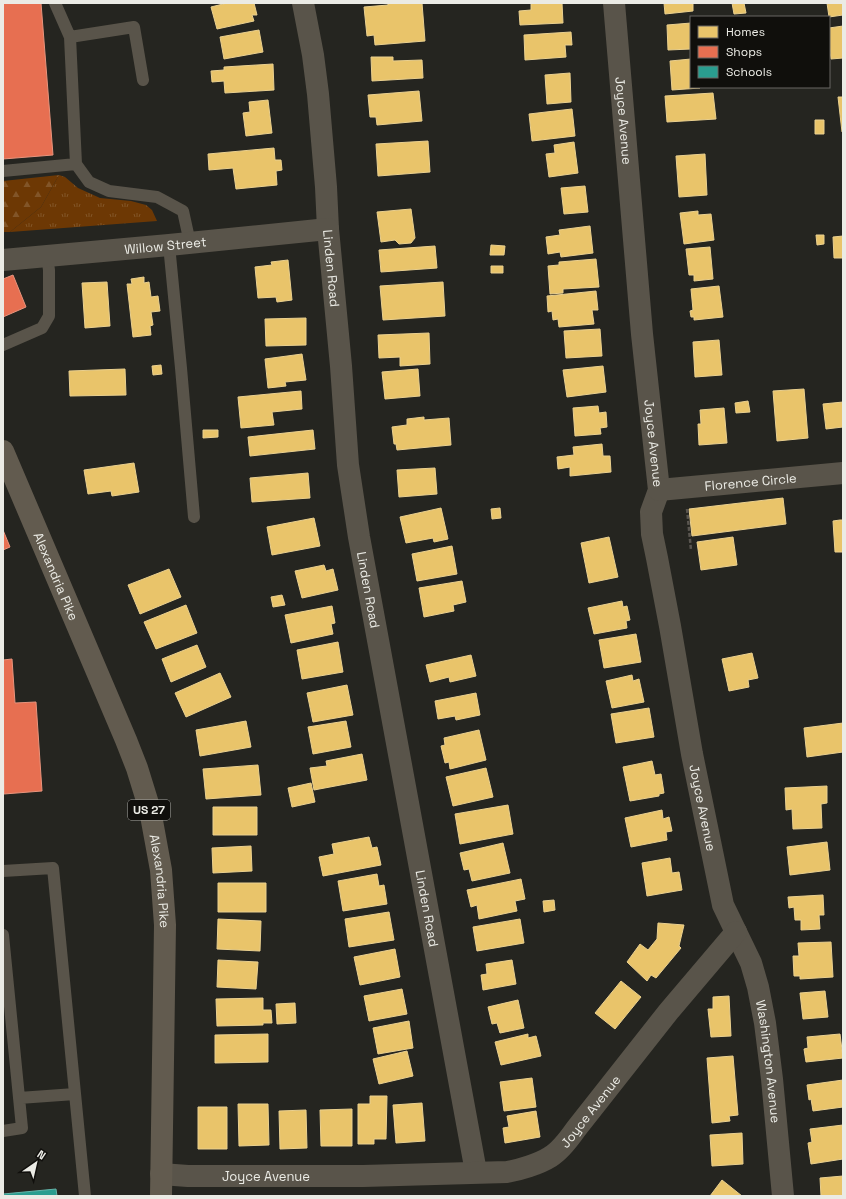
<svg xmlns="http://www.w3.org/2000/svg" width="846" height="1199" font-family="'Space Grotesk',sans-serif">
	<style>
		.grass { fill: url(#grass-tufts) }
		.forest { fill: url(#forest-firs) }
		.homes { fill: #e9c46a; stroke: #ead08f }
		.shops { fill: #e76f51; stroke: #e8947d }
		.schools { fill: #2a9d8f; stroke: #64b4a9 }
		.lines { fill: none; stroke-linecap: round; stroke-linejoin: round }
		.path { stroke: #5a5650; stroke-width: 2.5; stroke-dasharray: 4 2; stroke-linecap: butt }
		.lane { stroke: #59544a; stroke-width: 12 }
		.street { stroke: #59544a; stroke-width: 22 }
		.primary { stroke: #625b4f; stroke-width: 22 }
		.labels { text-anchor: middle; stroke-width: 4; stroke-linejoin: round; paint-order: stroke }
		.shield { fill: #100f0c; stroke: #a9a9a4; stroke-width: 1 }
		.shield-label { font-size: 12px; font-weight: bold; fill: #ebebe5 }
		.street-label { font-size: 13px; fill: #ebebe5; stroke: #100f0c }
	</style>
	<defs>
		<pattern id="grass-tufts" width="24" height="20" patternUnits="userSpaceOnUse"><rect width="24" height="20" fill="#6d3804"/><path d="M3 7l-1-3M5 7V3M7 7l1-3M15 17l-1-3M17 17v-4M19 17l1-3" fill="none" stroke="#825528"/></pattern>
		<pattern id="forest-firs" width="22" height="20" patternUnits="userSpaceOnUse"><rect width="22" height="20" fill="#6d3804"/><path d="M5 1l3.5 6h-7zM16 11l3.5 6h-7z" fill="#825528"/></pattern>
	</defs>
	<rect width="100%" height="100%" fill="#252520"/>
	<path class="grass" d="M59 175 65 177 78 188 100 198 131 201 146 205 152 210 157 221 10 232 41 207Z"/>
	<path class="forest" d="M59 175 41 207 10 232H3V181Z"/>
	<path class="homes" d="M227 3H254L257 15H252L254 21 217 29 211 7Z
		M388 3H422L425 41 375 45 374 35 367 36 364 7 388 5Z
		M531 3H562L563 23 520 25 519 11 531 10Z
		M664 3H693V11L665 14Z
		M732 3H744L746 13 734 14Z
		M827 3H843V15L829 17Z
		M691 23V49L668 50 667 25Z
		M843 26V58L831 59 829 43V28Z
		M259 30 263 52 224 59 220 37Z
		M571 32 572 45H565L566 57 525 60 524 35Z
		M371 57H393V61L422 60 423 78 372 81Z
		M691 59V87L700 88 672 90 670 61Z
		M273 64 274 90 225 93 224 81 212 82 211 71 224 70V67Z
		M570 73 571 102 547 104 545 75Z
		M419 91 422 121 377 125 376 117H370L368 95Z
		M713 93 716 119 667 122 665 96Z
		M838 97H843V132H842Z
		M268 100 272 133 246 136 243 113 250 112 249 102Z
		M572 109 575 136 532 141 529 114Z
		M815 120H824V134H815Z
		M428 141 430 172 378 176 376 144Z
		M574 142 578 173 549 177 546 154 555 153 554 145Z
		M274 148 275 160H281L282 170 276 171 277 185 236 189 233 168 209 170 208 154Z
		M705 154 707 195 679 197 676 156Z
		M585 186 588 212 564 214 561 188Z
		M411 209 415 238 411 243 399 244 395 240 381 242 377 212Z
		M698 211V215L711 214 714 240 684 244 680 213Z
		M590 226 593 253 561 257 560 252 548 254 546 237 560 235 559 230Z
		M816 235H824V244L817 245Z
		M843 236V258H834L833 237Z
		M491 245 505 246 504 255H490Z
		M435 246 437 268 381 272 379 250Z
		M710 247 713 279 694 281V275H689L686 249Z
		M596 259 599 287 563 289V293L550 294 548 266 559 265V262Z
		M288 260 292 300 277 302 276 297 258 298 255 267 272 265 271 262Z
		M491 266H503V273H491Z
		M144 277V283L149 282 151 297 158 296 160 311 151 312 153 325 150 326 151 335 133 337 127 284H132L131 279Z
		M107 282 110 326 85 328 82 283Z
		M443 282 445 316 383 320 380 286Z
		M719 286 723 317 694 320V317H691L690 311 693 310 691 289Z
		M596 291 598 310H592L594 324 559 327 558 319 553 320 552 311 548 312 547 296Z
		M306 318V345L266 346 265 319Z
		M600 329 602 356 566 358 564 331Z
		M429 333 430 364 400 366V357L379 358 378 335Z
		M719 340 722 375 695 377 693 342Z
		M302 354 306 380 285 382 286 386 268 388 265 359Z
		M161 365 162 374 153 375 152 366Z
		M603 366 606 392 567 397 563 370Z
		M125 369 126 395 70 396 69 371Z
		M418 369 420 396 385 399 382 372Z
		M804 389 808 438 777 441 773 391Z
		M301 391 302 409 272 412 274 425 241 428 238 397Z
		M748 401 750 412 736 413 735 403Z
		M843 402V427L826 429 823 404Z
		M598 406 599 413 606 412 607 427 600 428 601 434 575 436 573 408Z
		M724 408 727 443 699 445 698 424H701L700 410Z
		M424 417V420L449 418 451 445 397 450 396 444H394L392 427 407 425V419Z
		M203 430H218V437L203 438Z
		M313 430 315 449 250 456 248 437Z
		M602 444 603 456H610L611 472 570 476V467L558 469 557 457 574 455 573 447Z
		M134 463 139 492 112 496 111 491 88 494 84 470Z
		M435 468 437 494 399 497 397 470Z
		M308 473 310 498 252 502 250 478Z
		M783 498 786 524 692 536 689 509Z
		M441 508 448 539 434 542 433 538 406 543 400 517Z
		M500 508 501 518 492 519 491 509Z
		M314 518 320 546 272 555 267 527Z
		M840 520H843V552H835L833 521Z
		M609 537 618 577 589 583 581 543Z
		M733 537 737 565 701 570 697 542Z
		M452 546 457 574 417 581 412 554Z
		M324 565 326 571 333 569 338 590 302 598 295 571Z
		M169 569 181 597 140 614 128 585Z
		M462 581 466 602 453 605 454 611 424 617 419 588Z
		M282 595 285 605 273 607 271 597Z
		M622 601 623 607 627 606 630 620 626 621 627 628 594 634 588 608Z
		M186 605 197 633 156 649 144 622Z
		M332 606 335 623 331 624 333 634 291 643 285 615Z
		M636 634 641 662 604 668 599 640Z
		M338 642 343 672 302 679 297 650Z
		M197 645 206 667 171 682 162 659Z
		M752 653 758 678 748 680 749 687 729 691 722 659Z
		M471 655 476 676 450 682 449 677 430 682 426 665Z
		M220 673 231 697 186 717 175 693Z
		M632 675 633 681 639 679 644 702 612 708 606 681Z
		M347 685 353 715 313 722 307 693Z
		M476 693 480 715 456 720 455 716 438 719 435 701Z
		M649 708 654 737 616 743 611 714Z
		M246 721 251 747 200 756 196 730Z
		M346 721 351 747 313 754 308 727Z
		M843 723V752L807 757 804 728Z
		M479 730 486 760 450 769 449 762 445 763 441 746 445 745 444 738Z
		M362 754 367 780 314 790 310 768 327 766 326 761Z
		M652 761 655 775 661 774 664 793 659 794V796L630 801 623 767Z
		M258 765 261 795 206 799 203 769Z
		M486 768 493 797 453 806 446 777Z
		M311 783 315 802 292 807 288 788Z
		M827 786V803L821 804 822 828 793 829 792 809 786 810 785 788Z
		M508 805 513 834 460 844 455 814Z
		M213 807H257V835H213Z
		M662 810 663 819 669 817 672 831 666 832 667 840 631 847 625 818Z
		M369 837 372 848 377 847 381 865 323 876 319 857 334 854 332 844Z
		M827 842 830 870 790 875 787 847Z
		M503 843 510 873 472 881 469 869 464 870 460 853Z
		M251 846 252 871 213 873 212 848Z
		M670 858 672 873 679 872 682 890 647 896 642 863Z
		M377 874 379 886 384 885 387 904 343 911 338 881Z
		M521 879 525 899 515 901 517 911 479 919 477 905 471 907 467 890Z
		M218 883H266V912H218Z
		M823 895 824 915H819L820 929 801 930V920H795L794 907 789 908 788 897Z
		M554 900 555 910 544 912 543 901Z
		M389 912 394 940 349 947 345 919Z
		M218 919 261 921 260 951 217 949Z
		M520 919 524 943 477 951 473 927Z
		M658 923 684 925 679 946 681 948 656 978 651 975 647 981 627 962 640 944 648 950 657 939Z
		M831 942 833 977 800 979V976H794L793 956H799L798 943Z
		M395 949 400 977 360 985 354 957Z
		M218 960 258 962 256 989 217 987Z
		M512 960 516 984 483 990 481 975 487 974 486 964Z
		M621 981 641 997 615 1029 595 1013Z
		M402 989 407 1014 369 1021 364 996Z
		M825 991 828 1017 803 1019 800 993Z
		M729 996 731 1036 711 1037 708 1009H713V997Z
		M263 998V1010H271L272 1023H263V1025L217 1026 216 999Z
		M518 1000 524 1028 500 1033 497 1023 492 1024 488 1007Z
		M295 1003 296 1023 277 1024 276 1004Z
		M409 1021 413 1048 378 1054 373 1028Z
		M268 1034V1062L215 1063V1035Z
		M528 1034V1038L536 1036 541 1056 501 1065 495 1042Z
		M840 1034 843 1058 806 1062 804 1049 808 1048 807 1037Z
		M407 1051 413 1076 379 1084 373 1059Z
		M733 1056 738 1115 729 1116 730 1121 712 1123 707 1058Z
		M532 1078 536 1107 504 1111 500 1082Z
		M843 1080V1107L813 1111 811 1099 809 1100 807 1085Z
		M370 1096H387L386 1139H374V1144H358V1104H370Z
		M422 1103 425 1141 396 1143 393 1105Z
		M238 1104H268L269 1145 239 1146Z
		M198 1107H227V1149H198Z
		M352 1109V1146H321L320 1110Z
		M306 1110 307 1148 280 1149 279 1111Z
		M536 1111 540 1137 505 1143 503 1128 509 1127 507 1116Z
		M843 1125V1159L811 1164 808 1143 812 1142 810 1129Z
		M742 1133 743 1164 712 1166 710 1135Z
		M843 1176V1196H821L820 1178Z
		M722 1180 742 1196H710Z"/>
	<path class="shops" d="M3 3H41L53 155 3 159Z
		M13 275 26 307 3 317V279Z
		M3 530 10 547 3 550Z
		M12 659 15 703 36 702 42 791 4 794 3 660Z"/>
	<path class="schools" d="M56 1189 57 1196H3V1194Z"/>
	<g class="lines">
		<path class="path" d="M687 509 691 550"/>
		<path class="lane" d="M55 3 70 37 76 164 89 182 109 191 157 197 183 211 190 243
			M70 37 134 27 143 80
			M3 171 76 164
			M169 245 181 368 194 517
			M3 345 42 328 49 316V270L47 256
			M3 871 53 868 85 1196
			M3 935 22 1128 3 1131
			M19 1098 75 1094"/>
		<g class="street">
			<path id="s1" d="M303 3 313 55 318 94 326 187 328 229 341 366 348 465 359 537 476 1172"/>
			<path id="s2" d="M614 3 642 334 659 490 651 512 652 534 657 558 670 626 692 754 723 905 751 963 758 987 765 1023 772 1079 783 1196"/>
			<path id="s3" d="M3 260 169 245 328 229"/>
			<path id="s4" d="M659 490 843 473"/>
			<path id="s5" d="M161 1174 188 1176H363L507 1172C519 1170 539 1164 550 1157 560 1151 569 1139 576 1129L669 1011 736 932"/>
		</g>
		<path class="primary" id="s6" d="M3 451 126 740 137 768 150 810 161 870 165 925 161 1196"/>
	</g>
	<g class="labels">
		<rect class="shield" x="128" y="800" width="42" height="20" rx="3"/>
		<g class="shield-label">
			<text x="149" y="814">US 27</text>
		</g>
		<g class="street-label">
			<text dy="5" stroke="none"><textPath href="#s2" startOffset="118">Joyce Avenue</textPath></text>
			<text dy="5" stroke="none"><textPath href="#s3" startOffset="163">Willow Street</textPath></text>
			<text dy="5" stroke="none"><textPath href="#s1" startOffset="267">Linden Road</textPath></text>
			<text dy="5" stroke="none"><textPath href="#s2" startOffset="442">Joyce Avenue</textPath></text>
			<text dy="5" stroke="none"><textPath href="#s4" startOffset="92">Florence Circle</textPath></text>
			<text dy="5" stroke="none"><textPath href="#s6" startOffset="136">Alexandria Pike</textPath></text>
			<text dy="5" stroke="none"><textPath href="#s1" startOffset="591">Linden Road</textPath></text>
			<text dy="5" stroke="none"><textPath href="#s2" startOffset="813">Joyce Avenue</textPath></text>
			<text dy="5" stroke="none"><textPath href="#s6" startOffset="460">Alexandria Pike</textPath></text>
			<text dy="5" stroke="none"><textPath href="#s1" startOffset="915">Linden Road</textPath></text>
			<text dy="5" stroke="none"><textPath href="#s2" startOffset="1077">Washington Avenue</textPath></text>
			<text dy="5" stroke="none"><textPath href="#s5" startOffset="453">Joyce Avenue</textPath></text>
			<text dy="5" stroke="none"><textPath href="#s5" startOffset="105">Joyce Avenue</textPath></text>
		</g>
	</g>
	<rect width="846" height="1199" fill="none" stroke="#ebebe5" stroke-width="8"/>
	<rect x="690" y="16" width="140" height="72" fill="#100f0c" stroke="#686763"/>
	<rect x="698" y="26" width="20" height="12" fill="#e9c46a" stroke="#686763"/>
	<text x="726" y="36" font-size="12" fill="#ebebe5">Homes</text>
	<rect x="698" y="46" width="20" height="12" fill="#e76f51" stroke="#686763"/>
	<text x="726" y="56" font-size="12" fill="#ebebe5">Shops</text>
	<rect x="698" y="66" width="20" height="12" fill="#2a9d8f" stroke="#686763"/>
	<text x="726" y="76" font-size="12" fill="#ebebe5">Schools</text>
	<g transform="translate(36 1163) rotate(34)" stroke="#100f0c" stroke-width="3" paint-order="stroke">
	<path d="M0-3L7 15L0 10L-7 15Z" fill="#ebebe5"/>
	<text y="-6" font-size="11" font-weight="bold" text-anchor="middle" fill="#ebebe5">N</text>
	</g>
</svg>
